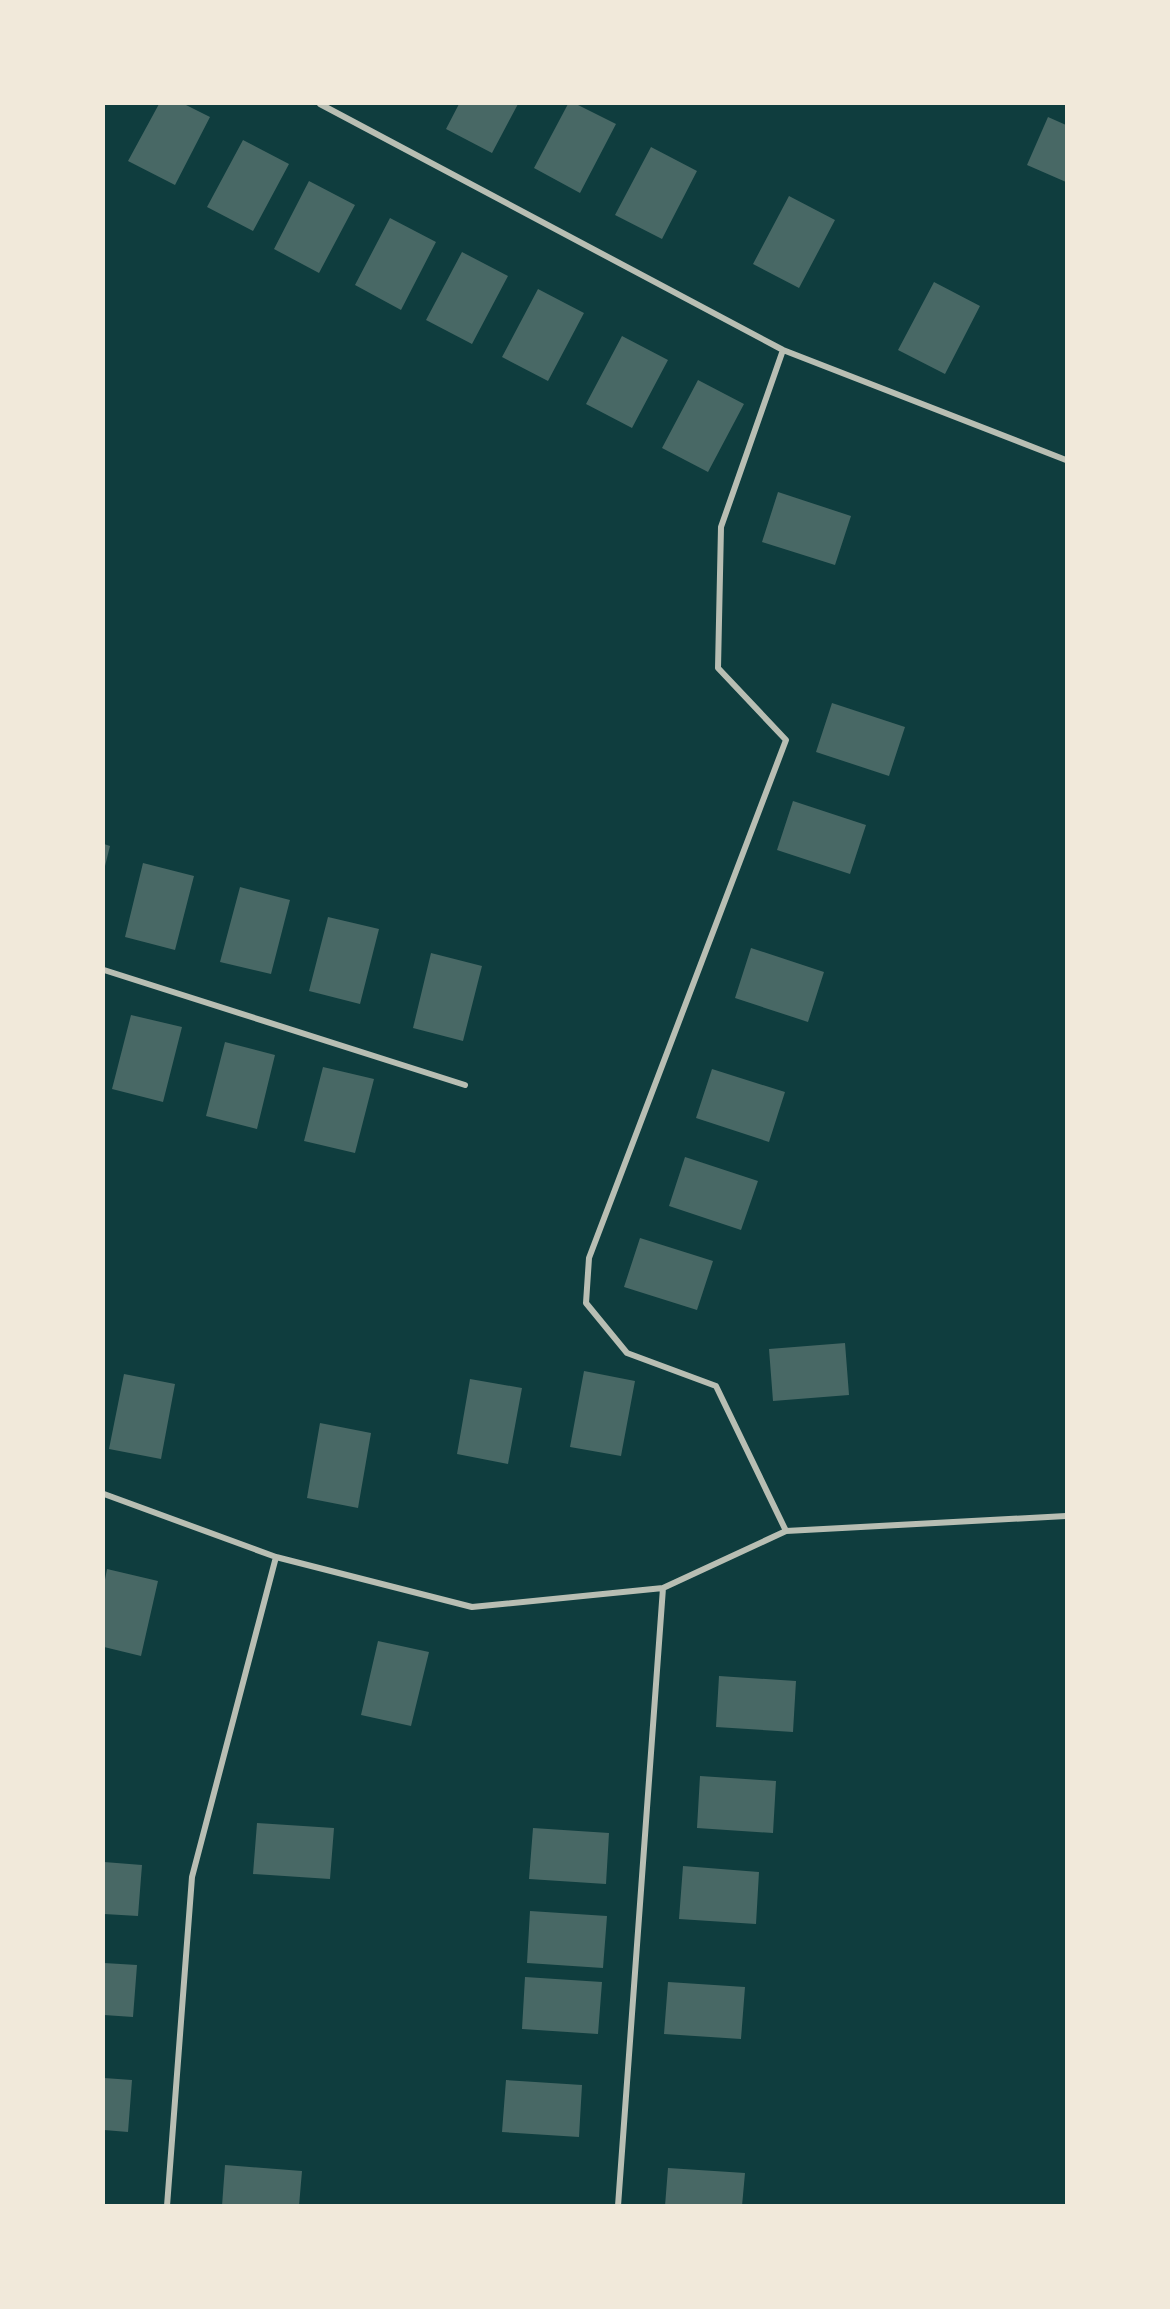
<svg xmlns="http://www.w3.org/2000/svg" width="1170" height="2309" font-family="Montserrat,sans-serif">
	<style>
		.building { fill: #486865 }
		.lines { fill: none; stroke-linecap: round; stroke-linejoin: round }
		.minor { stroke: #b8beb3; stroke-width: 6 }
	</style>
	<rect width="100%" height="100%" fill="#0f3d3e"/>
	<path class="building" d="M159 104H184L210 117 175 185 128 161Z
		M459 104H518L492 153 446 129Z
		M568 104H576L616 124 580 193 534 168Z
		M1048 117 1066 125V182L1027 165Z
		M243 140 289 164 253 231 207 207Z
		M651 147 697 171 662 239 615 215Z
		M309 181 355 205 319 273 274 249Z
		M789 196 835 220 799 288 753 264Z
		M390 218 436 242 401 310 355 285Z
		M462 252 508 276 472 344 426 320Z
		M934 282 980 306 945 374 898 350Z
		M538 289 584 313 548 381 502 357Z
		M622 336 668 360 632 428 586 404Z
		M698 380 744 404 708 472 662 448Z
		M778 492 851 516 835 565 762 542Z
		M832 703 905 727 889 776 816 752Z
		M793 801 866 825 850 874 777 850Z
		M104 844 110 846 104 870Z
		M143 863 194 876 175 950 125 937Z
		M240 887 290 900 271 974 220 962Z
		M328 917 379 929 360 1004 309 991Z
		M751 948 824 972 808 1022 735 998Z
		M431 953 482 966 463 1041 413 1028Z
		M131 1015 182 1027 163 1102 112 1089Z
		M225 1042 275 1055 257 1129 206 1116Z
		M323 1067 374 1079 355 1153 304 1141Z
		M712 1069 785 1092 769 1142 696 1118Z
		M685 1157 758 1181 741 1230 669 1206Z
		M640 1238 713 1261 697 1310 624 1287Z
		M845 1343 849 1395 773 1401 769 1349Z
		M584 1371 635 1381 621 1456 570 1447Z
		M124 1374 175 1384 161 1459 109 1449Z
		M470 1379 522 1388 508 1464 457 1454Z
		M320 1423 371 1433 358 1508 307 1498Z
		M107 1569 158 1581 141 1656 104 1647V1585Z
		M378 1641 429 1652 411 1726 361 1715Z
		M719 1676 796 1681 793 1732 716 1727Z
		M700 1776 776 1781 773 1833 697 1828Z
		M257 1823 334 1828 330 1879 253 1874Z
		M533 1828 609 1833 606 1884 529 1879Z
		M104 1862 142 1865 138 1916 104 1914Z
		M683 1866 759 1872 756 1924 679 1919Z
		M530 1911 607 1916 603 1968 527 1963Z
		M104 1963 137 1965 133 2017 104 2015Z
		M525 1977 602 1982 598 2034 522 2029Z
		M668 1982 745 1987 741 2039 664 2034Z
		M104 2078 132 2080 128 2132 104 2130Z
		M506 2080 582 2085 579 2137 502 2132Z
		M225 2165 302 2171 299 2206H222Z
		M668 2168 745 2173 742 2206H665Z"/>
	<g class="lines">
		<path class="minor" d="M320 104 783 350 1066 460
			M783 350 721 527 718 668 786 740 589 1258 586 1303 627 1353 716 1386 786 1531
			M104 970 465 1085
			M104 1494 276 1557 472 1607 663 1588 786 1531 1066 1516
			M167 2206 192 1877 276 1557
			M618 2206 663 1588"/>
	</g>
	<rect width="1170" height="2309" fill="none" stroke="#f1e9da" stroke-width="210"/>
</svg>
